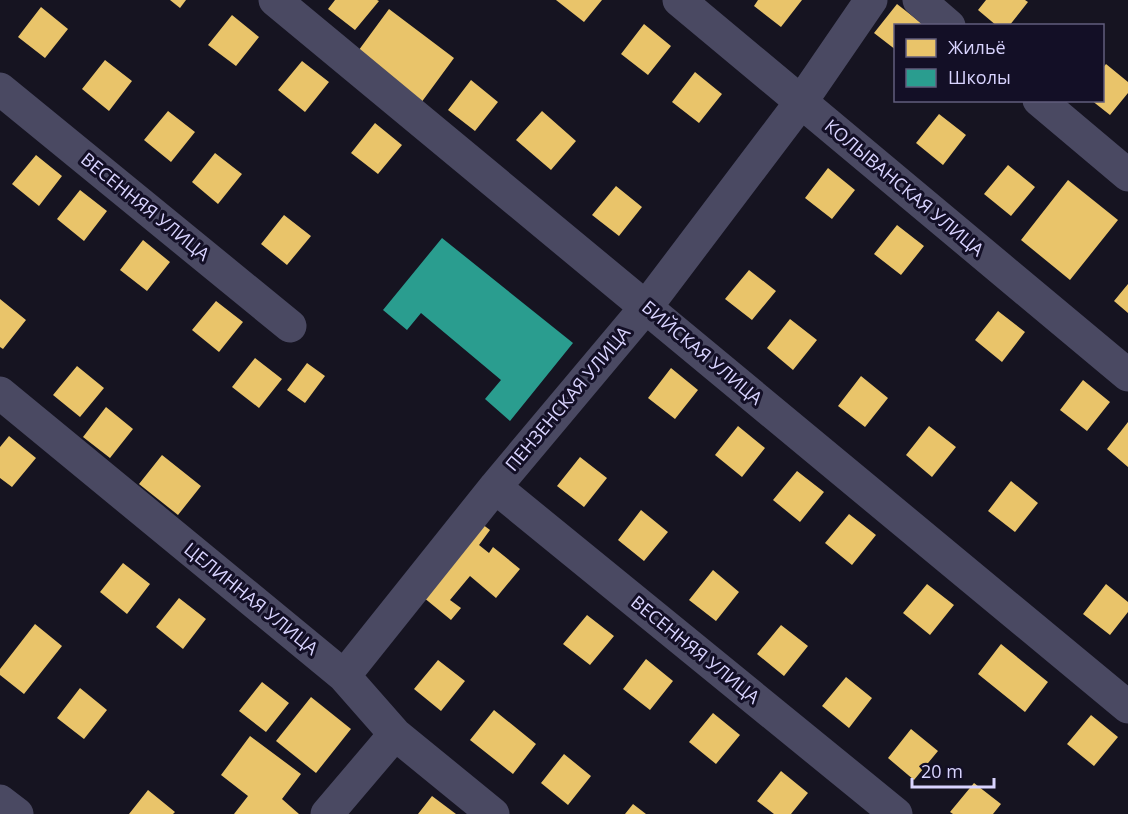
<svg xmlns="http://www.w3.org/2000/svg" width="1128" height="814" font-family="'Open Sans',sans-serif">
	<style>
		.homes { fill: #e9c46a }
		.schools { fill: #2a9d8f }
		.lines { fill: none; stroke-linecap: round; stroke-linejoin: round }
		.minor { stroke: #4a4962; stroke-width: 33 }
		.labels { text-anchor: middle; stroke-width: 6; stroke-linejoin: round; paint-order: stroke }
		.street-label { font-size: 18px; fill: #d9d4ff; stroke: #130f26 }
	</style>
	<rect width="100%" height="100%" fill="#161421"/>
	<path class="homes" d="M170 0H186L180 8Z
		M335 0H377L379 1 355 30 328 9Z
		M556 0H602L584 22Z
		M758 0H802L781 27 754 6Z
		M986 0H1025L1028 2 1009 26H997L978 10Z
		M897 4 925 26H896V50L874 33Z
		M41 7 68 29 45 58 18 37Z
		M389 9 454 58 418 107 353 58Z
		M232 15 259 37 236 66 208 45Z
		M644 24 671 46 648 75 621 54Z
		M105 60 132 81 109 111 82 89Z
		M302 61 329 82 305 112 278 90Z
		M1106 64 1128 82V93L1110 115 1091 100H1102V69Z
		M695 72 722 94 699 123 672 102Z
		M471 80 498 102 475 131 448 110Z
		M168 111 195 132 171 162 144 140Z
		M542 111 576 141 551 170 516 140Z
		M939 114 966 135 943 165 916 143Z
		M375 123 402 145 378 174 351 153Z
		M215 153 242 174 218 204 192 182Z
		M36 155 62 176 39 206 12 184Z
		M1008 165 1035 187 1011 216 984 194Z
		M828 168 855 190 832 219 805 198Z
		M1068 180 1118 220 1070 280 1021 240Z
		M616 186 642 207 619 236 592 215Z
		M80 190 107 211 84 241 57 219Z
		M284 215 311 236 287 265 261 244Z
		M897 225 924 246 901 275 874 254Z
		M143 240 170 262 147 291 120 270Z
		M749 270 776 291 752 320 725 299Z
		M1128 284V313L1114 301Z
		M0 299 26 320 3 349 0 347Z
		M216 301 243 322 219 352 192 330Z
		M998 311 1025 332 1002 362 975 340Z
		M790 319 817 340 793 370 767 348Z
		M255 358 282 379 259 408 232 387Z
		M307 363 325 376 305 403 287 390Z
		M77 366 104 388 80 417 53 395Z
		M671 368 698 390 675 419 648 398Z
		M861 376 888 398 865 427 838 406Z
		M1083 380 1110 402 1087 431 1060 410Z
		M106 407 133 429 110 458 83 437Z
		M1128 422V467L1107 449Z
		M738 426 765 448 742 477 715 455Z
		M929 426 956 447 932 477 906 455Z
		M9 436 36 458 12 487 0 478V447Z
		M162 455 201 486 178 515 139 484Z
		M580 457 607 478 584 507 557 486Z
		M797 471 824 492 800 522 773 500Z
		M1011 481 1038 503 1015 532 988 511Z
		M641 510 668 532 644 561 618 540Z
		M849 514 876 535 852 565 825 543Z
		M482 524 490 530 479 545 489 553 493 547 520 569 496 598 470 576 450 600 461 608 451 620 423 597Z
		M123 563 150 584 127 614 100 592Z
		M713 570 739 592 716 621 689 600Z
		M927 584 954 605 930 635 903 613Z
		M1106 584 1128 602V612L1110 635 1083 614Z
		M179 598 206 619 183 649 156 627Z
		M587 615 614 636 590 665 563 644Z
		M35 624 62 646 24 694 0 675V669Z
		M781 625 808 646 784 676 757 654Z
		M1001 644 1048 682 1025 712 978 674Z
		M646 659 673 681 650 710 623 689Z
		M438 660 465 681 441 711 414 689Z
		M846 677 872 698 849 728 822 706Z
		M262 682 289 703 266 732 239 711Z
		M80 688 107 710 84 739 57 718Z
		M311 697 351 729 316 773 276 741Z
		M494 710 536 744 513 774 470 740Z
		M713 713 740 735 716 764 689 742Z
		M1091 715 1118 737 1094 766 1067 744Z
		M911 729 938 751 914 780 888 758Z
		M250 736 301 774 282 799 299 814H234L248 796 221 775Z
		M564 754 591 776 568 805 541 783Z
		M781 771 808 793 791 814H774L757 801Z
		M974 783 1001 804 993 814H953L950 812Z
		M148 790 175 812 173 814H129Z
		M432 796 456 814H418Z
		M633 804 646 814H625Z"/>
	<path class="schools" d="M442 238 573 343 510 421 485 399 501 380 421 313 407 330 383 310Z"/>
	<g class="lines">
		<path class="minor" d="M275 0 1128 707
			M679 0 1128 375
			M919 0 949 26
			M0 89 290 326
			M1039 100 1128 175
			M0 393 344 676 395 734 493 814
			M495 487 896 814
			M344 676 495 487 646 307 801 102 871 0
			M0 801 17 814
			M327 814 395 734"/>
	</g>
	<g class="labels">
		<g class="street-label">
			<text transform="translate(904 188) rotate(40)" y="6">КОЛЫВАНСКАЯ УЛИЦА</text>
			<text transform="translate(145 207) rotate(39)" y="6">ВЕСЕННЯЯ УЛИЦА</text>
			<text transform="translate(702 353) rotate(40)" y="6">БИЙСКАЯ УЛИЦА</text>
			<text transform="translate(568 399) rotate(-50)" y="6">ПЕНЗЕНСКАЯ УЛИЦА</text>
			<text transform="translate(251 599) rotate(39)" y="6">ЦЕЛИННАЯ УЛИЦА</text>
			<text transform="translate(695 650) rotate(39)" y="6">ВЕСЕННЯЯ УЛИЦА</text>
		</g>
	</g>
	<rect x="894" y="24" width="210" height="78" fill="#130f26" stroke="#625e7d" stroke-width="1.5"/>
	<rect x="906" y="39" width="30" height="18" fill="#e9c46a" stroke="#625e7d" stroke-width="1.5"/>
	<text x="948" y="54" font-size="18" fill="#d9d4ff">Жильё</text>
	<rect x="906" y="69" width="30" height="18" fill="#2a9d8f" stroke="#625e7d" stroke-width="1.5"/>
	<text x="948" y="84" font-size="18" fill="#d9d4ff">Школы</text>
	<path d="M912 778v9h82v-9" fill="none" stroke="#d9d4ff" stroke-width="3"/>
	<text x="921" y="778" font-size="18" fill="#d9d4ff" stroke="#130f26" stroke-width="4.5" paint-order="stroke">20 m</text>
</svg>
